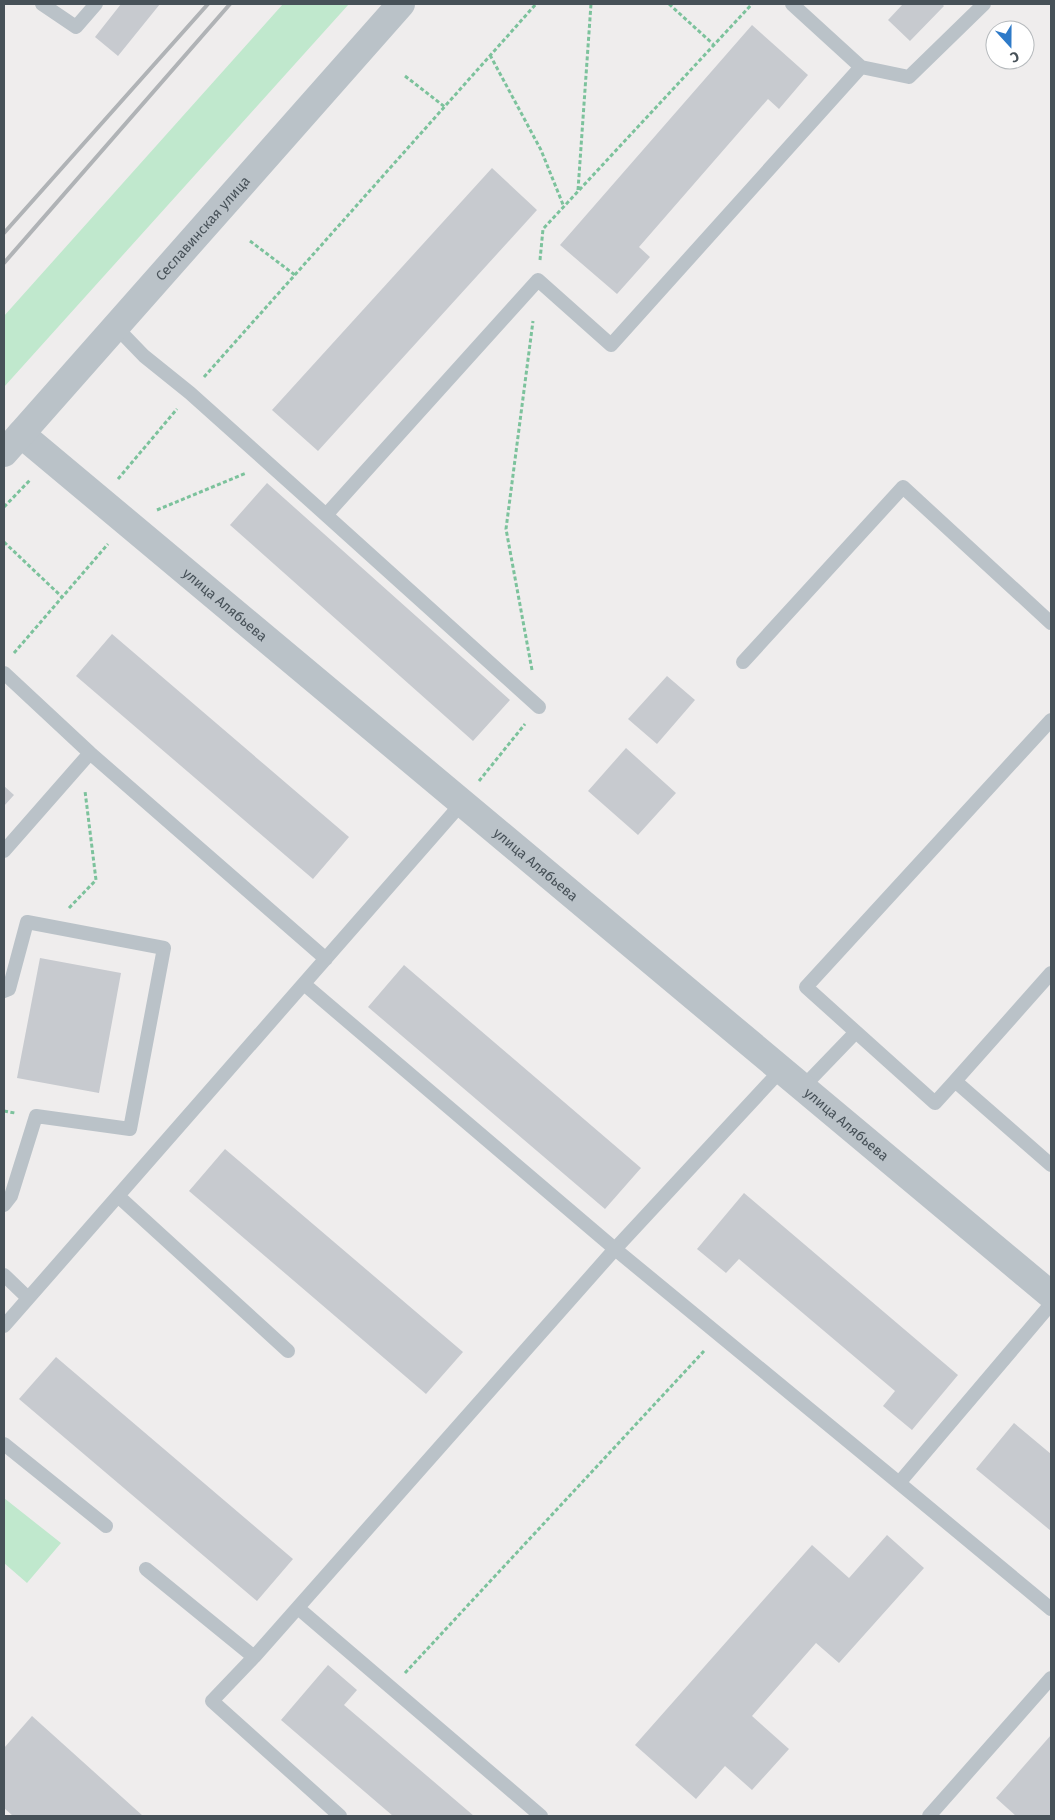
<svg xmlns="http://www.w3.org/2000/svg" width="1055" height="1820" font-family="'Fira Sans',sans-serif">
	<style>
		.green { fill: #c0e8cd }
		.building { fill: #c7cacf }
		.lines { fill: none; stroke-linecap: round; stroke-linejoin: round }
		.path { stroke: #7cc29c; stroke-width: 3; stroke-dasharray: 4 2.5; stroke-linecap: butt }
		.service { stroke: #bac2c8; stroke-width: 14 }
		.minor { stroke: #bac2c8; stroke-width: 28 }
		.rail { stroke: #b0b3b6; stroke-width: 4 }
		.labels { text-anchor: middle; stroke-width: 5; stroke-linejoin: round; paint-order: stroke }
		.street-label { font-size: 14px; fill: #475158; stroke: #fff }
	</style>
	<rect width="100%" height="100%" fill="#efeded"/>
	<path class="green" d="M283 4H349L4 387V316Z
		M4 1498 61 1543 27 1583 4 1563Z"/>
	<path class="building" d="M121 4H160L118 56 95 37Z
		M903 4H942L944 6 910 41 888 20Z
		M752 25 808 75 779 109 768 99 639 247 650 257 617 294 560 245Z
		M492 168 537 210 318 451 272 410Z
		M267 483 510 700 473 741 230 525Z
		M112 634 349 837 313 879 76 676Z
		M667 676 695 700 657 744 628 719Z
		M626 748 676 793 638 835 588 791Z
		M4 786 14 795 4 806Z
		M40 958 121 973 99 1093 17 1078Z
		M404 965 641 1168 605 1209 368 1007Z
		M225 1149 463 1352 426 1394 189 1191Z
		M744 1193 958 1375 912 1430 883 1406 895 1391 739 1259 726 1273 697 1249Z
		M56 1357 293 1559 257 1601 19 1399Z
		M1014 1423 1051 1454V1531L976 1469Z
		M887 1535 924 1568 839 1663 816 1643 752 1716 789 1749 752 1790 725 1766 696 1799 635 1745 812 1545 849 1578Z
		M328 1665 357 1690 344 1705 474 1816H393L281 1720Z
		M32 1716 143 1816H13L4 1808V1748Z
		M1051 1735V1816H1016L996 1798Z"/>
	<g class="lines">
		<path class="path" d="M669 4 713 44
			M490 55 541 150 564 207
			M405 76 445 107
			M578 190 591 4
			M250 241 295 275
			M540 260 543 229 752 4
			M204 377 536 4
			M118 479 177 409
			M4 507 31 479
			M157 510 246 473
			M4 542 62 597
			M14 653 108 544
			M532 670 506 529 533 321
			M479 781 525 724
			M69 908 96 880 85 791
			M4 1111 15 1113
			M405 1673 704 1351"/>
		<path class="service" d="M42 4 76 27 96 4
			M861 67 909 77 984 4
			M116 327 144 356 190 393 326 515 538 280 611 345 861 67 792 4
			M326 515 539 707
			M743 662 903 487 1051 623
			M4 673 90 753 326 959
			M4 851 90 753
			M1051 973 955 1081 1051 1165
			M304 984 615 1249 899 1483 1051 1304
			M4 991 9 989 27 922 164 948 130 1129 36 1116 11 1196 4 1205
			M856 1032 806 987 1051 720
			M803 1087 856 1032 935 1103 955 1081
			M118 1196 288 1351
			M4 1275 28 1298
			M4 1326 462 803
			M4 1444 106 1526
			M899 1483 1051 1609
			M146 1569 254 1657
			M298 1608 541 1816
			M340 1816 212 1701 254 1657 615 1249 781 1070
			M929 1816 1051 1678"/>
		<g class="minor">
			<path id="s1" d="M21 434 1051 1295"/>
			<path id="s2" d="M4 453 401 4"/>
		</g>
		<path class="rail" d="M4 233 208 4
			M4 263 230 4"/>
	</g>
	<g class="labels">
		<g class="street-label">
			<text dy="5" stroke="none"><textPath href="#s2" startOffset="300">Сеславинская улица</textPath></text>
			<text dy="5" stroke="none"><textPath href="#s1" startOffset="266">улица Алябьева</textPath></text>
			<text dy="5" stroke="none"><textPath href="#s1" startOffset="671">улица Алябьева</textPath></text>
			<text dy="5" stroke="none"><textPath href="#s1" startOffset="1076">улица Алябьева</textPath></text>
		</g>
	</g>
	<rect width="1055" height="1820" fill="none" stroke="#475158" stroke-width="10"/>
	<g transform="translate(1010 45) rotate(159)"><circle r="24" fill="#ffffff" stroke="#b5b9bc"/>
	<path d="M0-4L9 19L0 12L-9 19Z" fill="#2e7ac8"/>
	<text y="-8" font-size="14" font-weight="bold" text-anchor="middle" fill="#475158">С</text>
	</g>
</svg>
